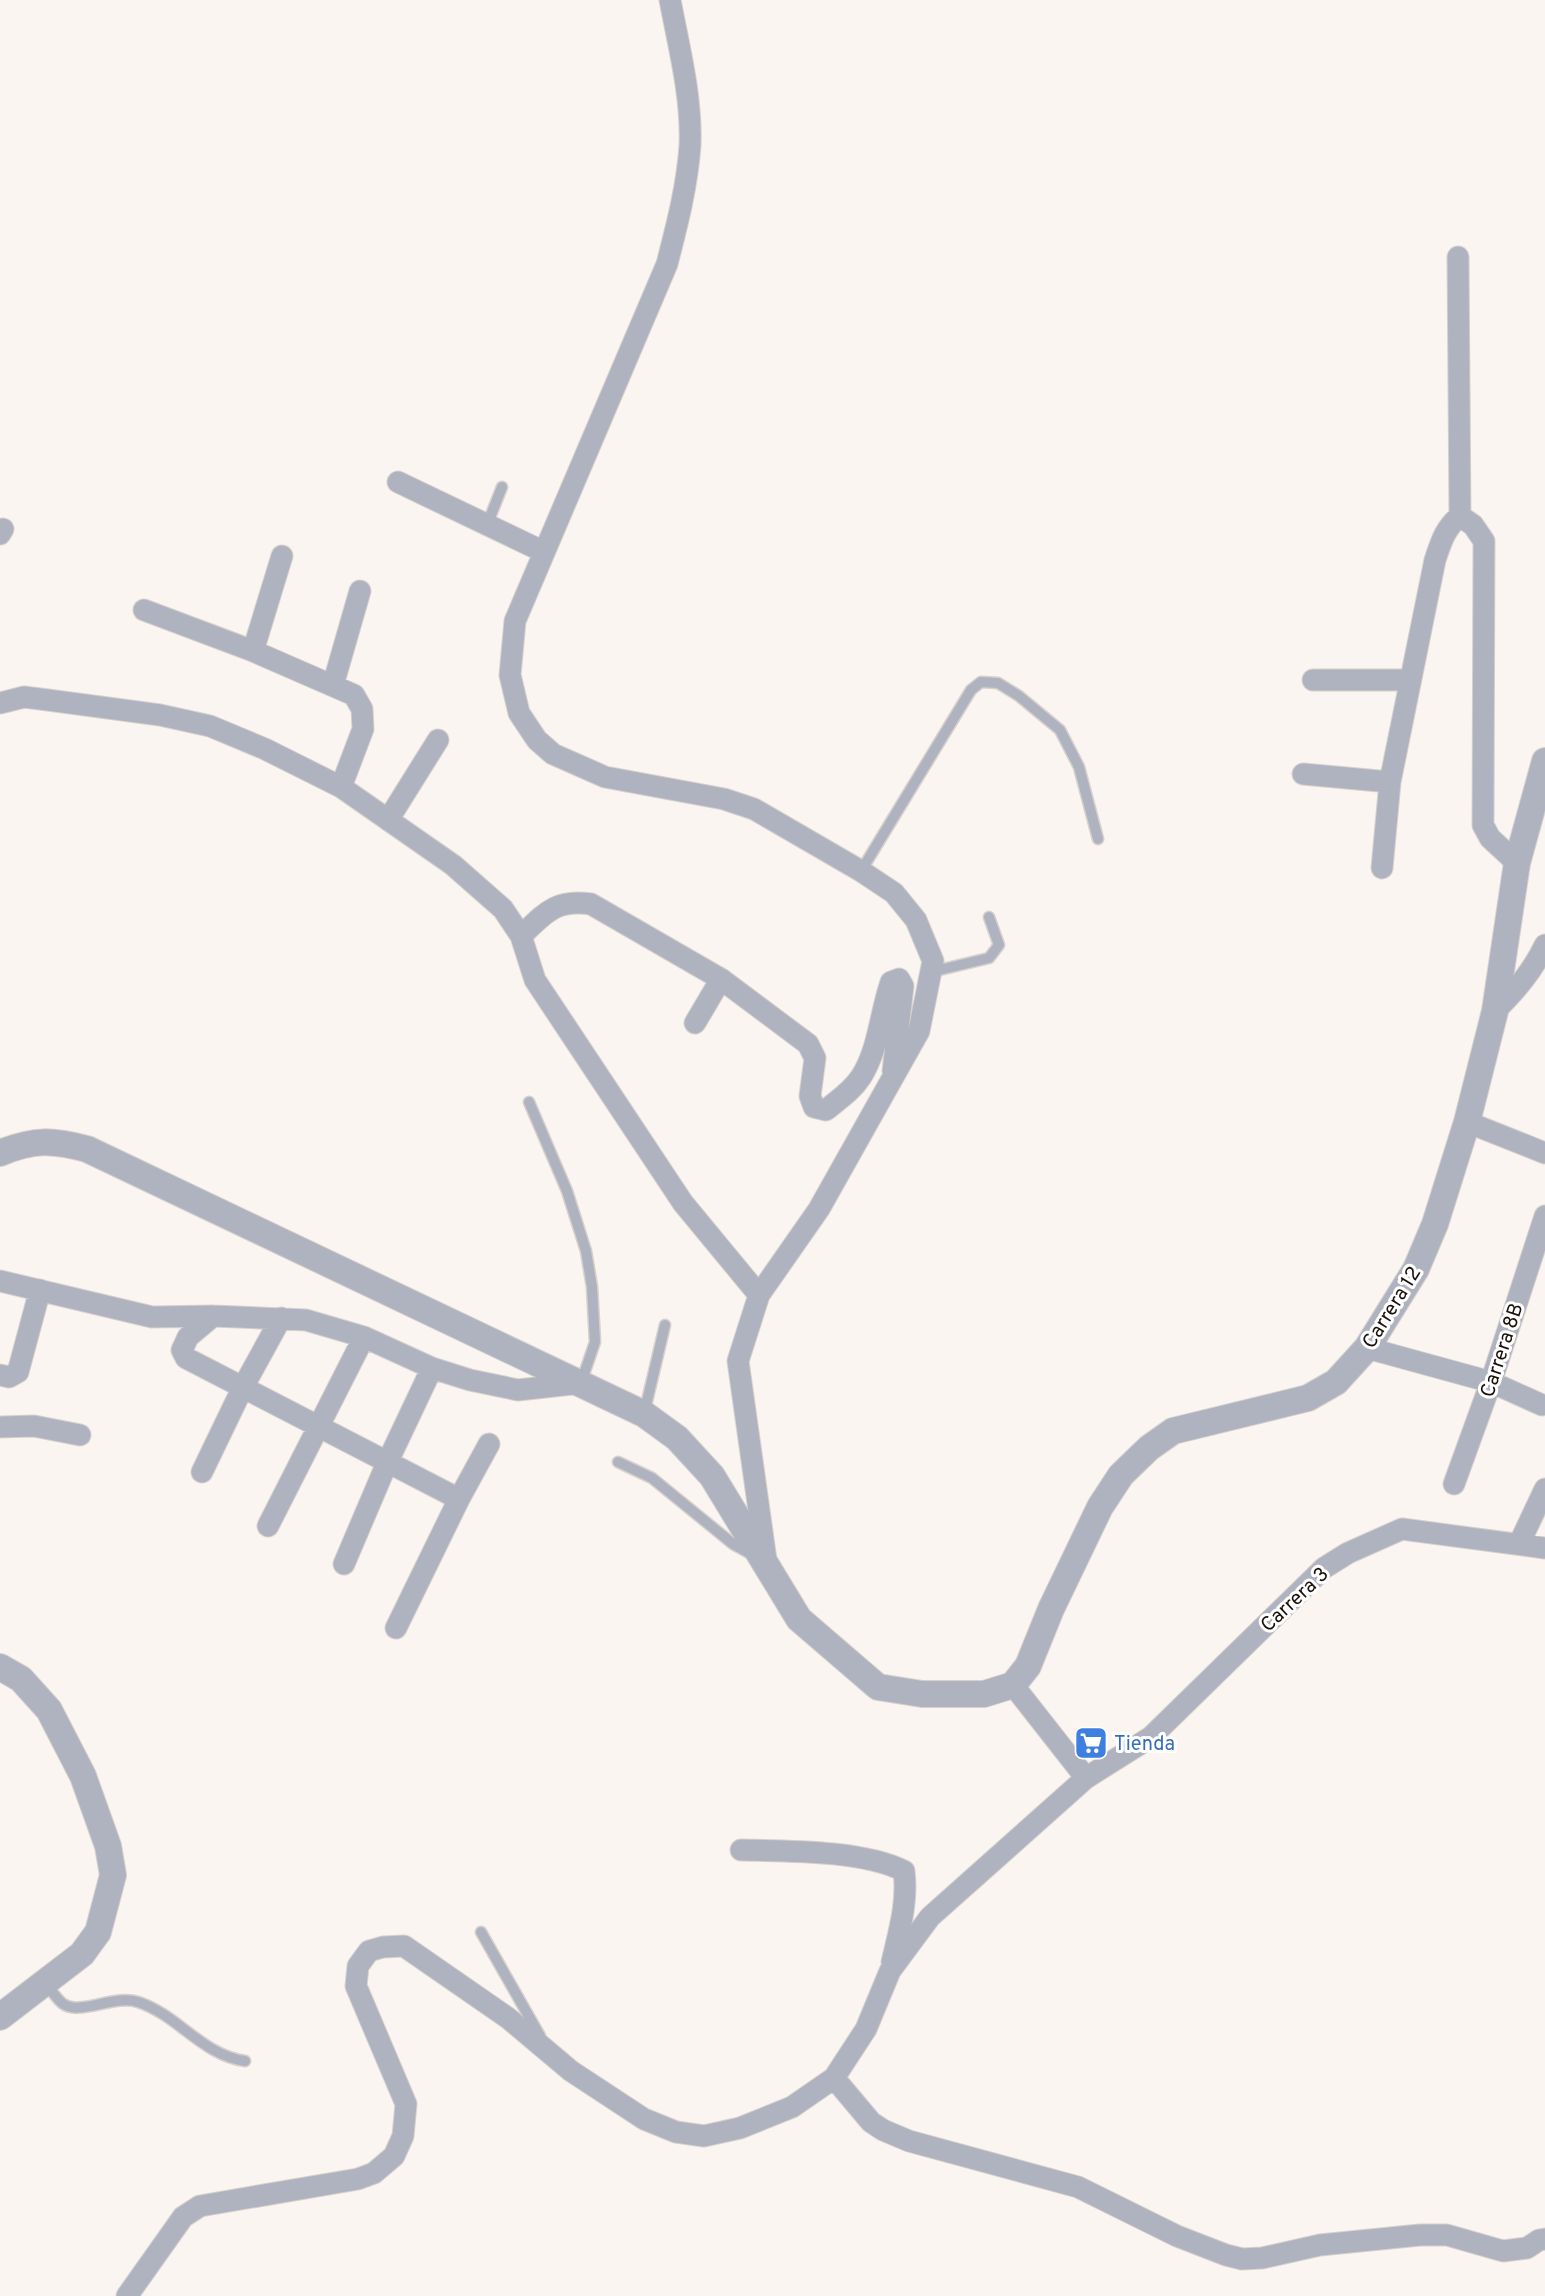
<svg xmlns="http://www.w3.org/2000/svg" width="1545" height="2296" font-family="Overpass,sans-serif">
	<style>
		.lines { fill: none; stroke-linecap: round; stroke-linejoin: round }
		.service-casing { stroke: #d7d0cd; stroke-width: 13 }
		.minor-casing { stroke: #d7d0cd; stroke-width: 23 }
		.tertiary-casing { stroke: #d7d0cd; stroke-width: 28 }
		.service { stroke: #aeb3bf; stroke-width: 10 }
		.minor { stroke: #aeb3bf; stroke-width: 21 }
		.tertiary { stroke: #aeb3bf; stroke-width: 26 }
		.labels { text-anchor: middle; stroke-width: 6; stroke-linejoin: round; paint-order: stroke }
		.street-label { font-size: 20px; fill: #19100a; stroke: #fff }
		.shop-label { font-size: 20px; fill: #366cbe; stroke: #fff; text-anchor: start }
	</style>
	<rect width="100%" height="100%" fill="#fbf5f2"/>
	<g class="lines">
		<g class="service-casing">
			<path id="service" d="M487 525 502 487
				M861 871 971 690 981 682 998 683 1019 696 1060 730 1079 767 1098 839
				M931 972 989 958 999 945 989 917
				M529 1102 567 1191 586 1251 592 1287 595 1342 581 1383
				M644 1414 665 1325
				M618 1462 652 1478 733 1544 753 1555
				M481 1932 540 2036
				M44 1981C50 1988 55 1997 62 2003 78 2017 114 1994 138 2002 178 2015 202 2055 245 2061"/>
		</g>
		<g class="minor-casing">
			<path id="minor" d="M670 0C679 48 692 97 690 146 687 187 677 225 667 264L515 621 510 675 519 713 537 740 553 754 605 777 724 799 754 809 861 871 894 893 916 920 933 961 919 1031 819 1209 759 1295 738 1361 766 1560
				M1458 257 1460 516
				M398 482 544 552
				M0 534 3 529
				M144 610 253 651 354 695 362 709 363 729 341 787
				M253 651 282 556
				M1313 680H1410
				M333 685 360 591
				M0 703 24 697 48 700 160 715 210 726 265 749 341 787 453 865 503 909 521 936 535 980 683 1203 759 1295
				M1303 774 1390 782
				M388 820 438 740
				M1382 868 1390 782 1435 560C1441 542 1445 528 1460 516L1473 525 1484 541 1483 825 1490 838 1517 863
				M521 936C545 913 555 899 591 904L721 979 808 1044 815 1058 810 1096 814 1107 826 1110C838 1100 852 1091 861 1077 879 1049 880 1013 891 982L899 979 903 986 893 1071
				M1495 1011C1516 990 1532 972 1545 945
				M695 1023 721 979
				M1467 1122 1545 1153
				M0 1281 152 1317 213 1316 306 1320 364 1337 432 1368 470 1380 518 1390 581 1383
				M213 1316 188 1337 182 1350 186 1358 459 1499
				M1367 1348 1491 1382 1542 1405
				M0 1375 9 1377 18 1372 40 1290
				M0 1427 34 1426 80 1435
				M202 1472 242 1389 281 1318
				M1454 1484 1491 1382 1545 1216
				M268 1526 364 1337
				M1519 1544 1545 1489
				M344 1564 387 1463 432 1368
				M396 1628 459 1499 489 1444
				M1013 1685 1086 1778
				M741 1850C787 1851 863 1850 904 1871 908 1902 899 1932 892 1962
				M834 2078 871 2122 883 2130 909 2141 1078 2187 1177 2236 1226 2255 1242 2259 1262 2258 1320 2245 1420 2235H1447L1503 2251 1527 2248 1539 2240 1545 2239
				M127 2296 183 2217 200 2206 358 2179 374 2173 394 2156 403 2136 406 2104 356 1986 358 1966 369 1951 383 1947 404 1946 508 2018 571 2071 644 2119 676 2132 704 2136 740 2128 792 2107 834 2078 866 2029 890 1971 930 1917 1086 1778 1151 1737 1324 1568 1348 1553 1402 1529 1545 1548"/>
		</g>
		<g class="tertiary-casing">
			<path id="tertiary" d="M0 1153C34 1139 52 1140 87 1149L644 1414 677 1438 712 1476 799 1619 878 1687 922 1694H984L1013 1685 1028 1666 1051 1609 1100 1507 1121 1475 1149 1448 1173 1431 1308 1398 1336 1382 1367 1348 1416 1269 1435 1224 1467 1122 1495 1011 1517 863 1545 761
				M0 1667 21 1679 49 1710 83 1776 108 1846 113 1875 98 1932 82 1954 0 2017"/>
		</g>
		<use href="#service" class="service"/>
		<use href="#minor" class="minor"/>
		<use href="#tertiary" class="tertiary"/>
	</g>
	<defs>
		<g id="supermarket-square" transform="scale(1.725)"><rect x="-9" y="-9" width="18" height="18" rx="4" fill="#3f7fe0" stroke="#fff"/><path d="M-6-5.5h2.5l.6 2H6L4.5 2H-2.5L-4.4-4H-6ZM-1.5 3.2a1.3 1.3 0 1 0 .1 0ZM3 3.2a1.3 1.3 0 1 0 .1 0Z" fill="#fff"/></g>
	</defs>
	<g fill-rule="evenodd">
		<use href="#supermarket-square" x="1091" y="1743"/>
	</g>
	<g class="labels">
		<g class="street-label">
			<text transform="translate(1391 1307) rotate(-58)" y="7">Carrera 12</text>
			<text transform="translate(1501 1350) rotate(-72)" y="7">Carrera 8B</text>
			<text transform="translate(1294 1599) rotate(-43)" y="7">Carrera 3</text>
		</g>
		<g class="shop-label">
			<text x="1114" y="1750">Tienda</text>
		</g>
	</g>
</svg>
